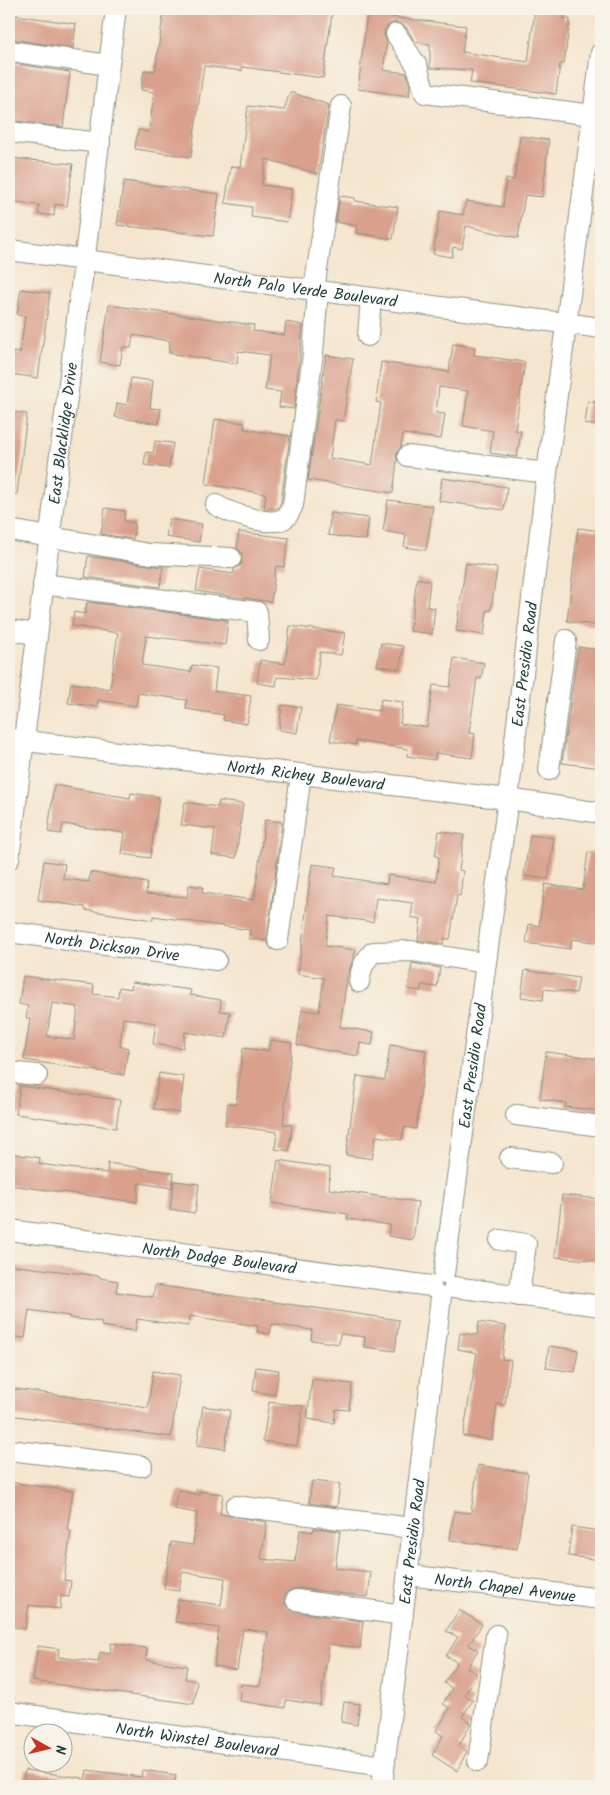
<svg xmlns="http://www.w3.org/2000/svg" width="610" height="1795" font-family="Kalam,sans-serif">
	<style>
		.building { fill: #d9a08d; fill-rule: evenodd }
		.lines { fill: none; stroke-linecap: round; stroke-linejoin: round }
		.minor-casing { stroke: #8a9181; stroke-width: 22 }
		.minor { stroke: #fff; stroke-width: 20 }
		.labels { text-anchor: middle; stroke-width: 4; stroke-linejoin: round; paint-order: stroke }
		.street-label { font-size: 16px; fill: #1f3d34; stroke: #f7f3e8 }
	</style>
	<rect width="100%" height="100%" fill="#f7f3e8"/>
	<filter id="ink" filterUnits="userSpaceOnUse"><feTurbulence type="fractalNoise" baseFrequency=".02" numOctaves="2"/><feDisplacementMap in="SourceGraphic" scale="10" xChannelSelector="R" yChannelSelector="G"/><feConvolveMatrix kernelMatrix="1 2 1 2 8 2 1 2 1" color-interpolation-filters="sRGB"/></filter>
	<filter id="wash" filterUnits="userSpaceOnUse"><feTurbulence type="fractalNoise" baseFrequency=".0096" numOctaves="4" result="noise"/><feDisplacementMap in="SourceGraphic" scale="20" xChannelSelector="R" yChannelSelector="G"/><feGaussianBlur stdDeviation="1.12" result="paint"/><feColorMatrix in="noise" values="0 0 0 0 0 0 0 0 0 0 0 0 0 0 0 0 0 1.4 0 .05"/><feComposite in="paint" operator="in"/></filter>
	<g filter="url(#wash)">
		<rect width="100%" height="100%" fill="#f5e5ce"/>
		<g id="blocks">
			<path class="building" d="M164 9H297L332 14 323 78 242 67V71L204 66 191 157 135 149 138 130 149 132 154 92 141 90 144 70 155 71Z
				M535 9H565L564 19H570L564 64H560L556 94 470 83 472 70 430 68V44L415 42 406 27 396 22 389 24 385 29 384 35 387 42 383 70 407 73 410 86 409 96 358 89 367 14 466 26 462 52 528 62Z
				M9 14 76 24 73 48 9 39Z
				M9 63 70 72 63 127 9 120Z
				M290 92 329 105 318 174 266 159 262 185 292 189 287 222 251 217 252 207 225 203 231 166 240 167 248 106 284 110Z
				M520 136 549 140 542 197 525 195 518 238 466 226 462 249 453 247 452 257 433 254 440 211 463 215 466 201 503 207 506 179 514 180Z
				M10 158 73 164 67 206 55 204 54 216 38 214 39 205 9 201Z
				M124 181 219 194 213 236 117 225Z
				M340 196 355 198V201L398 207 393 239 356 233 357 226 336 222Z
				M21 289 50 293 38 378 10 374 13 352 20 353 25 316 17 315Z
				M109 305 254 325 253 331 284 335 286 322 303 325 294 409 279 407 281 392 265 390 270 355 238 351 237 364 212 360 169 353 170 341 133 335 131 348 123 347 120 365 100 362Z
				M453 344 475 347 474 355 525 362 515 430 521 431 517 457 490 453 493 431 463 426 468 391 439 387 436 413 445 414 441 439 403 434 401 447 396 454 397 461 393 493 308 480 326 355 353 359 343 421 335 420 330 458 372 465 381 403 376 402 381 362 449 372Z
				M131 378 153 381 150 408 161 409 159 424 115 417 117 403 127 405Z
				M588 401 601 403V426L585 424Z
				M9 411 27 414 17 494 9 493Z
				M215 419 245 423 244 429 290 436 281 502 278 508 264 509 266 494 206 484Z
				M155 441 173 443 169 468 144 465 146 452 153 453Z
				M442 478 507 487 504 510 439 501Z
				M388 500 433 506 426 550 404 547 406 535 383 531Z
				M105 508 125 511 124 521 135 523 133 539 101 534Z
				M331 513 369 518 366 540 328 535Z
				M169 519 202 524 199 542 166 537Z
				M578 528 601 531V626L567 621Z
				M239 532 289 538 284 567 276 566 271 602 196 591 200 569 233 574 234 569 241 565 242 553 237 548Z
				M88 556 163 567 160 587 85 577Z
				M466 563 497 568 491 611 487 610 484 635 456 631Z
				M417 578 430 581 427 607 435 608 432 634 410 631Z
				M87 602 228 620 225 645 146 636 142 665 191 672 192 665 217 668 214 691 251 696 247 724 223 720 224 715 186 709 187 700 138 693 136 706 98 700 97 707 68 703 71 683 110 689 118 633 72 626 74 612 85 614Z
				M290 626 345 633 341 655 320 652 316 680 277 677 276 686 257 683 260 660 285 664Z
				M381 643 403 646 400 669 377 666Z
				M578 647 601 650V768L562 763Z
				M454 658 484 663 481 679 477 678 469 733 475 734 472 758 436 753 435 760 407 756 408 749 356 741V745L330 741 336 705 379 711 381 699 403 702 400 724 427 727 433 685 450 687Z
				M282 705 301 707 297 733 279 730Z
				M54 785 130 798 131 793 159 797 150 858 122 854 125 833 63 824 61 834 48 832Z
				M219 801 243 804 236 858 212 855 215 829 181 825 185 802 218 807Z
				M265 820 282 822 267 941 249 939 250 930 153 916V920L85 910V907L38 900 44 861 65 864 63 879 89 882 90 872 147 883 146 894 187 897 189 885 203 887 202 893 254 900Z
				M439 831 464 835 459 870 463 871 460 896 457 895 450 939H444L443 944 418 940 421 919 411 917 413 903 376 898 373 922 329 916 325 946 356 950 347 977 340 1027 374 1032 372 1045 360 1043 358 1056 297 1045 302 1010 319 1012 324 978 298 974 312 864 336 867 334 876 387 884 388 875 436 882 439 857 435 856Z
				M530 835 554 838 548 879 524 876Z
				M588 852 601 853V943L572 939 570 949 526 943 529 924 539 926 545 884 583 890Z
				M412 963 440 968 437 987 421 985V991L408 989Z
				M525 970 579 978 576 993 544 989 543 1000 521 997Z
				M23 976 94 985 93 994 118 997 119 987 131 989 132 982 191 990 190 995 221 1000 220 1011 230 1012 226 1038 185 1032 183 1048 153 1044 156 1023 123 1018 120 1046 128 1048 124 1075 24 1060 30 1018H26L28 1006 19 1004ZM52 1003 78 1007 74 1040 47 1036Z
				M270 1040 292 1043 283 1124 292 1125 289 1151 275 1149 277 1132 225 1125 228 1103 236 1104 243 1048 268 1051Z
				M390 1045 426 1050 416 1129 404 1127 402 1140 376 1136 372 1159 346 1155 357 1076 385 1080Z
				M546 1052 601 1059V1111L565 1107 566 1103 540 1099Z
				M159 1073 184 1077 179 1113 154 1109Z
				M20 1086 120 1100 116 1128 16 1114Z
				M9 1153 40 1158 39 1164 107 1173 108 1163 174 1173 172 1188 139 1183 137 1202 9 1185Z
				M278 1160 330 1168 329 1189 418 1202 413 1240 388 1236 390 1225 347 1219 348 1214 272 1203Z
				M174 1181 199 1184 195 1213 170 1209Z
				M562 1195 601 1199V1261L555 1257Z
				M9 1265 100 1276V1278L118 1281 116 1292 153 1297 155 1285 399 1320 395 1351 364 1347 365 1337 340 1334 339 1344 311 1340 312 1330 272 1324 270 1334 257 1332 258 1326 190 1316 188 1326 137 1319 135 1331 101 1326 102 1322 69 1318V1316L29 1310 25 1338 9 1336Z
				M479 1322 506 1326 502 1359 511 1360 505 1405 497 1404 492 1440 463 1436 477 1353 458 1349 460 1333 477 1335Z
				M549 1346 578 1350 575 1372 546 1368Z
				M256 1367 279 1370 275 1395 253 1391Z
				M153 1371 180 1375 171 1437 9 1415V1388L148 1408Z
				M312 1379 352 1384 349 1410 336 1409 334 1423 307 1419Z
				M269 1402 303 1406 297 1446 263 1441Z
				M203 1406 230 1410 225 1449 197 1445Z
				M478 1465 528 1473 517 1549 450 1540 454 1511 471 1513Z
				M312 1481 340 1484 337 1507 309 1503Z
				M9 1482 73 1491 67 1530 71 1531 64 1580 71 1581 69 1597 61 1596 60 1609 29 1605 25 1629 9 1626Z
				M178 1490 200 1495V1491L223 1494 220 1514 267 1522 261 1559 295 1562 300 1530 313 1532 314 1528 340 1531 335 1568 371 1572 368 1597 297 1588 287 1592 284 1598 285 1605 294 1612 363 1621 360 1648 329 1644 320 1705 286 1700 285 1708 239 1701 241 1684 260 1686 268 1632 243 1629 237 1670 214 1666 219 1628 175 1622 178 1599 221 1605 225 1578 182 1572 179 1591 164 1589 171 1542 193 1545 197 1513 174 1509Z
				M572 1527 601 1531V1560L568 1556Z
				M459 1610 482 1624 469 1645 478 1650 467 1668 477 1674 465 1695 473 1700 462 1717 471 1723 459 1746 467 1751 457 1771 432 1755 443 1736 436 1731 450 1708 443 1704 452 1688 444 1683 457 1662 446 1656 458 1637 446 1631Z
				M111 1643 147 1648 146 1660 187 1666 185 1679 197 1681 194 1704 33 1681 38 1646 59 1649 58 1657 98 1662 100 1652 110 1654Z
				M344 1702 360 1704 357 1725 341 1722Z
				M25 1770 83 1778V1786H23Z
				M87 1770 141 1777 142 1770 176 1775 174 1786H84Z"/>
		</g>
	</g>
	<g filter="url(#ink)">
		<use href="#blocks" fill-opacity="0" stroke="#8a9181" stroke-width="1"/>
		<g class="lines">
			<g class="minor-casing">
				<g id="minor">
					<path d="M396 34 417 66 425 93 592 115"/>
					<path d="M9 51 109 65"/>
					<path d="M9 132 100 143"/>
					<path id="s1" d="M9 250 601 328"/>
					<path d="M314 290 341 106"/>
					<path d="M368 336 371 298"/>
					<path d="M408 456 547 473"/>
					<path d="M216 505C230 513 271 528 285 518 289 515 291 509 293 505L313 353 318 291"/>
					<path d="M9 530 150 554 231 558"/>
					<path d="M43 584 257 612 259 640"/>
					<path d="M9 630 36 634"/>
					<path id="s2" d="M9 739 508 799 601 813"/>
					<path d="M549 770 566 640"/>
					<path id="s3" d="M9 859 116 9"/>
					<path id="s4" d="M9 932 216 960"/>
					<path d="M278 940 301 775"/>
					<path d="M359 982C361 969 364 961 373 952L412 951 484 963"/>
					<path d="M9 1072 37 1075"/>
					<path d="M516 1115 593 1125"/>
					<path d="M510 1158 552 1163"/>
					<path id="s5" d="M9 1230 431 1286"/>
					<path d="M500 1240 526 1244 519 1296"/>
					<path id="s6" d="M444 1274 508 799 547 473 601 53"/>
					<path d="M454 1287 601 1306"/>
					<path d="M9 1450 142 1466"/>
					<path d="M236 1506 413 1528"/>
					<path id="s7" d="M408 1575 601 1599"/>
					<path d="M296 1600 403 1615"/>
					<path id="s8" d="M9 1712 384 1766"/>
					<path d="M478 1761 496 1635"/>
					<path id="s9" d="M382 1786 441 1297"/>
				</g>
			</g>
			<use href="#minor" class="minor"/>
		</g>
	</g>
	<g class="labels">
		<g class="street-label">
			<text dy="6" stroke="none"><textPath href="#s1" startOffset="299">North Palo Verde Boulevard</textPath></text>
			<text dy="6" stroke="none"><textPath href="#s3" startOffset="429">East Blacklidge Drive</textPath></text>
			<text dy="6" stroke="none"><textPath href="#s6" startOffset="615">East Presidio Road</textPath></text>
			<text dy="6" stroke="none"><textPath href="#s2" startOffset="299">North Richey Boulevard</textPath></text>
			<text dy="6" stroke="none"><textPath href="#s4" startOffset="104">North Dickson Drive</textPath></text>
			<text dy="6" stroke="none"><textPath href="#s6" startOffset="210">East Presidio Road</textPath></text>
			<text dy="6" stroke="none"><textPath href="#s5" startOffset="212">North Dodge Boulevard</textPath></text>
			<text dy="6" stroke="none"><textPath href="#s9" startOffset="246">East Presidio Road</textPath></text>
			<text dy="6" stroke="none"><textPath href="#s7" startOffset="98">North Chapel Avenue</textPath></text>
			<text dy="6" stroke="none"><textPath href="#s8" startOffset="190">North Winstel Boulevard</textPath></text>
		</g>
	</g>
	<rect width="610" height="1795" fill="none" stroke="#f7f3e8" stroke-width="30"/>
	<g transform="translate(48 1748) rotate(98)"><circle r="24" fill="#f7f3e8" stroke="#a1aaa0"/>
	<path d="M0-4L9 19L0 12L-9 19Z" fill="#c8321e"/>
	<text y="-8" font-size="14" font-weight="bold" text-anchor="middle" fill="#1f3d34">N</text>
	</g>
</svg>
